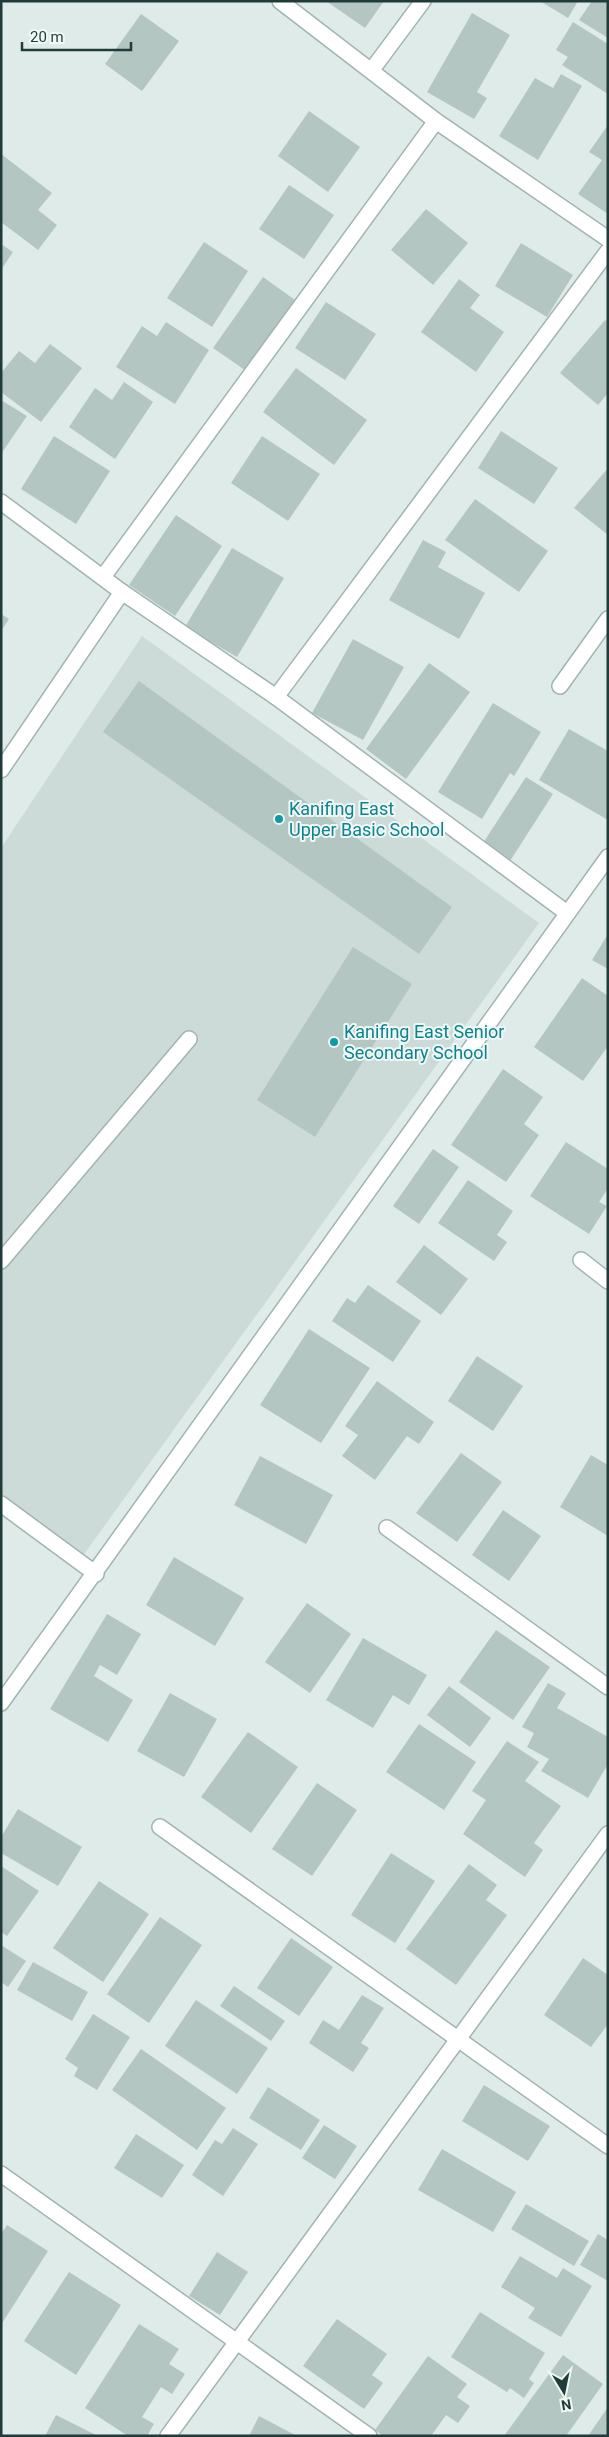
<svg xmlns="http://www.w3.org/2000/svg" width="609" height="2437" font-family="Roboto,sans-serif">
	<style>
		.built { fill: #cddbd8 }
		.building { fill: #b4c6c2 }
		.lines { fill: none; stroke-linecap: round; stroke-linejoin: round }
		.lane-casing { stroke: #a2b3b1; stroke-width: 18 }
		.street-casing { stroke: #a2b3b1; stroke-width: 18 }
		.lane { stroke: #fff; stroke-width: 15 }
		.street { stroke: #fff; stroke-width: 15 }
		.culture-dot { fill: #0f9aa8; stroke: #f0f8f5; stroke-width: 2 }
		.labels { text-anchor: middle; stroke-width: 4; stroke-linejoin: round; paint-order: stroke }
		.culture-label { font-size: 18px; fill: #0d838f; stroke: #f0f8f5; text-anchor: start }
	</style>
	<rect width="100%" height="100%" fill="#dfebe9"/>
	<path class="built" d="M142 636 539 923 82 1557 1 1509V848Z"/>
	<path class="building" d="M326 1H384L365 28Z
		M540 1H578L568 18Z
		M592 1H608V38L579 20Z
		M472 13 510 35 477 92 487 98 474 119 427 92Z
		M141 14 179 41 142 91 105 64Z
		M573 22 608 44V94L562 65 568 57 556 50Z
		M561 74 582 86 538 160 499 136 535 78 553 88Z
		M309 111 360 147 328 192 278 156Z
		M608 125V214L578 194 602 160 589 152Z
		M1 154 52 193 38 210 57 225 38 250 1 222Z
		M289 185 334 215 304 259 259 229Z
		M426 209 468 243 433 285 391 250Z
		M204 242 248 271 212 327 167 298Z
		M521 243 573 275 547 317 495 286Z
		M1 244 13 252 1 270Z
		M263 277 295 300 245 370 213 348Z
		M459 279 480 295 470 308 504 332 476 372 421 332Z
		M326 302 376 334 345 380 295 348Z
		M605 320 608 322V393L598 405 560 373Z
		M166 322 209 350 175 404 116 367 142 326 157 336Z
		M50 344 82 368 41 422 1 392V373L19 351 35 363Z
		M296 368 367 420 334 465 263 412Z
		M124 382 153 402 115 459 69 427 95 388 112 400Z
		M1 400 27 416 1 454Z
		M501 431 558 468 534 504 478 468Z
		M54 436 110 471 76 524 21 489Z
		M262 436 320 474 288 521 231 483Z
		M608 468V535L574 508Z
		M475 499 548 551 519 592 445 540Z
		M176 515 222 546 175 616 129 585Z
		M423 540 446 552 438 567 485 593 459 639 389 600Z
		M232 548 284 578 237 657 185 627Z
		M1 614 9 619 1 631Z
		M353 639 404 667 363 740 312 713Z
		M429 663 470 692 406 779 366 749Z
		M139 681 452 907 419 954 103 732Z
		M493 703 541 732 514 776 510 773 482 819 438 792Z
		M569 729 608 751V820L539 780Z
		M526 777 553 794 510 861 483 843Z
		M608 934V969L592 960Z
		M353 947 412 984 315 1137 257 1100Z
		M582 978 608 996V1046L583 1081 534 1047Z
		M503 1069 543 1097 524 1124 539 1135 506 1182 451 1145Z
		M566 1142 608 1169V1188L599 1202 607 1206 589 1234 530 1196Z
		M433 1149 459 1167 419 1224 393 1206Z
		M468 1180 513 1211 497 1235 507 1242 494 1261 438 1223Z
		M424 1245 468 1279 441 1315 396 1282Z
		M368 1285 421 1321 393 1362 332 1321 347 1298 355 1303Z
		M309 1329 370 1368 321 1443 260 1405Z
		M477 1356 523 1386 493 1431 448 1401Z
		M377 1381 434 1422 419 1444 407 1436 375 1480 342 1456 358 1435 345 1426Z
		M461 1453 502 1482 457 1542 416 1513Z
		M591 1455 608 1465V1536L560 1507Z
		M260 1456 333 1495 306 1544 234 1505Z
		M503 1510 541 1536 509 1581 472 1555Z
		M174 1557 244 1598 215 1646 146 1605Z
		M307 1603 351 1634 310 1693 265 1662Z
		M107 1614 141 1634 117 1675 100 1665 94 1676 133 1700 108 1742 50 1709Z
		M496 1630 550 1667 513 1720 459 1682Z
		M363 1638 427 1675 409 1705 393 1695 373 1728 326 1700Z
		M548 1683 566 1693 557 1708 608 1737V1764L588 1798 541 1771 549 1759 527 1747 534 1733 522 1727Z
		M449 1686 491 1718 470 1747 427 1715Z
		M170 1693 217 1719 184 1777 137 1751Z
		M419 1724 476 1762 444 1810 386 1772Z
		M248 1732 298 1767 251 1833 201 1797Z
		M507 1741 539 1762 525 1781 561 1806 534 1843 543 1850 525 1877 463 1834 486 1800 472 1791Z
		M317 1783 357 1810 312 1876 272 1849Z
		M18 1809 82 1847 58 1886 1 1853V1837Z
		M391 1853 435 1881 395 1943 351 1915Z
		M469 1864 497 1885 486 1900 507 1915 456 1985 406 1949Z
		M1 1866 39 1891 7 1936 1 1932Z
		M99 1881 149 1914 103 1982 53 1948Z
		M160 1917 202 1945 149 2023 107 1994Z
		M291 1938 333 1967 299 2016 257 1988Z
		M1 1945 26 1961 8 1987 1 1982Z
		M583 1958 608 1975V2024L591 2047 544 2015Z
		M33 1962 88 1992 72 2021 17 1990Z
		M234 1986 285 2021 271 2041 220 2006Z
		M362 1995 384 2008 361 2043 369 2048 353 2072 309 2043 323 2020 339 2030Z
		M196 2000 268 2048 237 2094 165 2046Z
		M93 2014 130 2037 97 2090 74 2076 78 2068 65 2059Z
		M141 2049 226 2108 197 2150 112 2090Z
		M484 2085 550 2126 528 2161 462 2121Z
		M268 2087 320 2120 301 2150 249 2118Z
		M324 2125 357 2146 335 2179 302 2158Z
		M233 2128 258 2144 223 2196 192 2175 215 2140 222 2144Z
		M136 2134 184 2165 162 2198 114 2168Z
		M442 2149 516 2192 493 2232 418 2190Z
		M526 2204 589 2241 574 2266 511 2229Z
		M7 2225 48 2251 1 2325V2234Z
		M598 2234 608 2240V2281L580 2265Z
		M217 2252 248 2272 220 2315 189 2296Z
		M520 2256 557 2278 563 2268 592 2286 561 2337 528 2318 535 2308 501 2287Z
		M69 2272 121 2305 76 2375 24 2341Z
		M480 2312 545 2353 529 2379 534 2383 524 2398 510 2388 507 2392 451 2357Z
		M337 2319 387 2354 372 2375 383 2383 364 2409 303 2366Z
		M139 2324 179 2349 169 2364 185 2374 172 2394 161 2387 142 2417 154 2424 147 2436H128L85 2408Z
		M563 2355 603 2384 566 2436H504Z
		M428 2356 467 2384 457 2397 470 2406 458 2423 446 2415 431 2436H383L375 2430Z
		M608 2407V2436H588Z
		M56 2415 98 2436H45Z
		M259 2416 297 2436H249Z"/>
	<g class="lines">
		<g class="lane-casing">
			<path id="lane" d="M103 577 436 121
				M276 697 608 251
				M1 770 122 592
				M581 1260 608 1281
				M1 1261 189 1039
				M387 1528 608 1687
				M160 1827 608 2146
				M1 2174 369 2436"/>
		</g>
		<g class="street-casing">
			<path id="street" d="M280 1 436 121 608 239
				M371 71 423 1
				M1 502 122 592 276 697 567 913
				M560 686 608 619
				M1 1504 96 1574
				M1 1703 608 857
				M168 2436 608 1834"/>
		</g>
		<use href="#lane" class="lane"/>
		<use href="#street" class="street"/>
	</g>
	<g class="culture-dot">
		<circle cx="279" cy="819" r="5"/>
		<circle cx="334" cy="1042" r="5"/>
	</g>
	<g class="labels">
		<g class="culture-label">
			<text x="289" y="815">Kanifing East<tspan x="289" dy="21">Upper Basic School</tspan></text>
			<text x="344" y="1038">Kanifing East Senior<tspan x="344" dy="21">Secondary School</tspan></text>
		</g>
	</g>
	<rect width="609" height="2437" fill="none" stroke="#1f3c3b" stroke-width="5"/>
	<g transform="translate(564 2392) rotate(170)" stroke="#f0f8f5" stroke-width="4" paint-order="stroke">
	<path d="M0-4L9 19L0 12L-9 19Z" fill="#1f3c3b"/>
	<text y="-8" font-size="14" font-weight="bold" text-anchor="middle" fill="#1f3c3b">N</text>
	</g>
	<path d="M22 42v8h109v-8" fill="none" stroke="#1f3c3b" stroke-width="2.5"/>
	<text x="30" y="42" font-size="15" fill="#1f3c3b" stroke="#f0f8f5" stroke-width="4" paint-order="stroke">20 m</text>
</svg>
